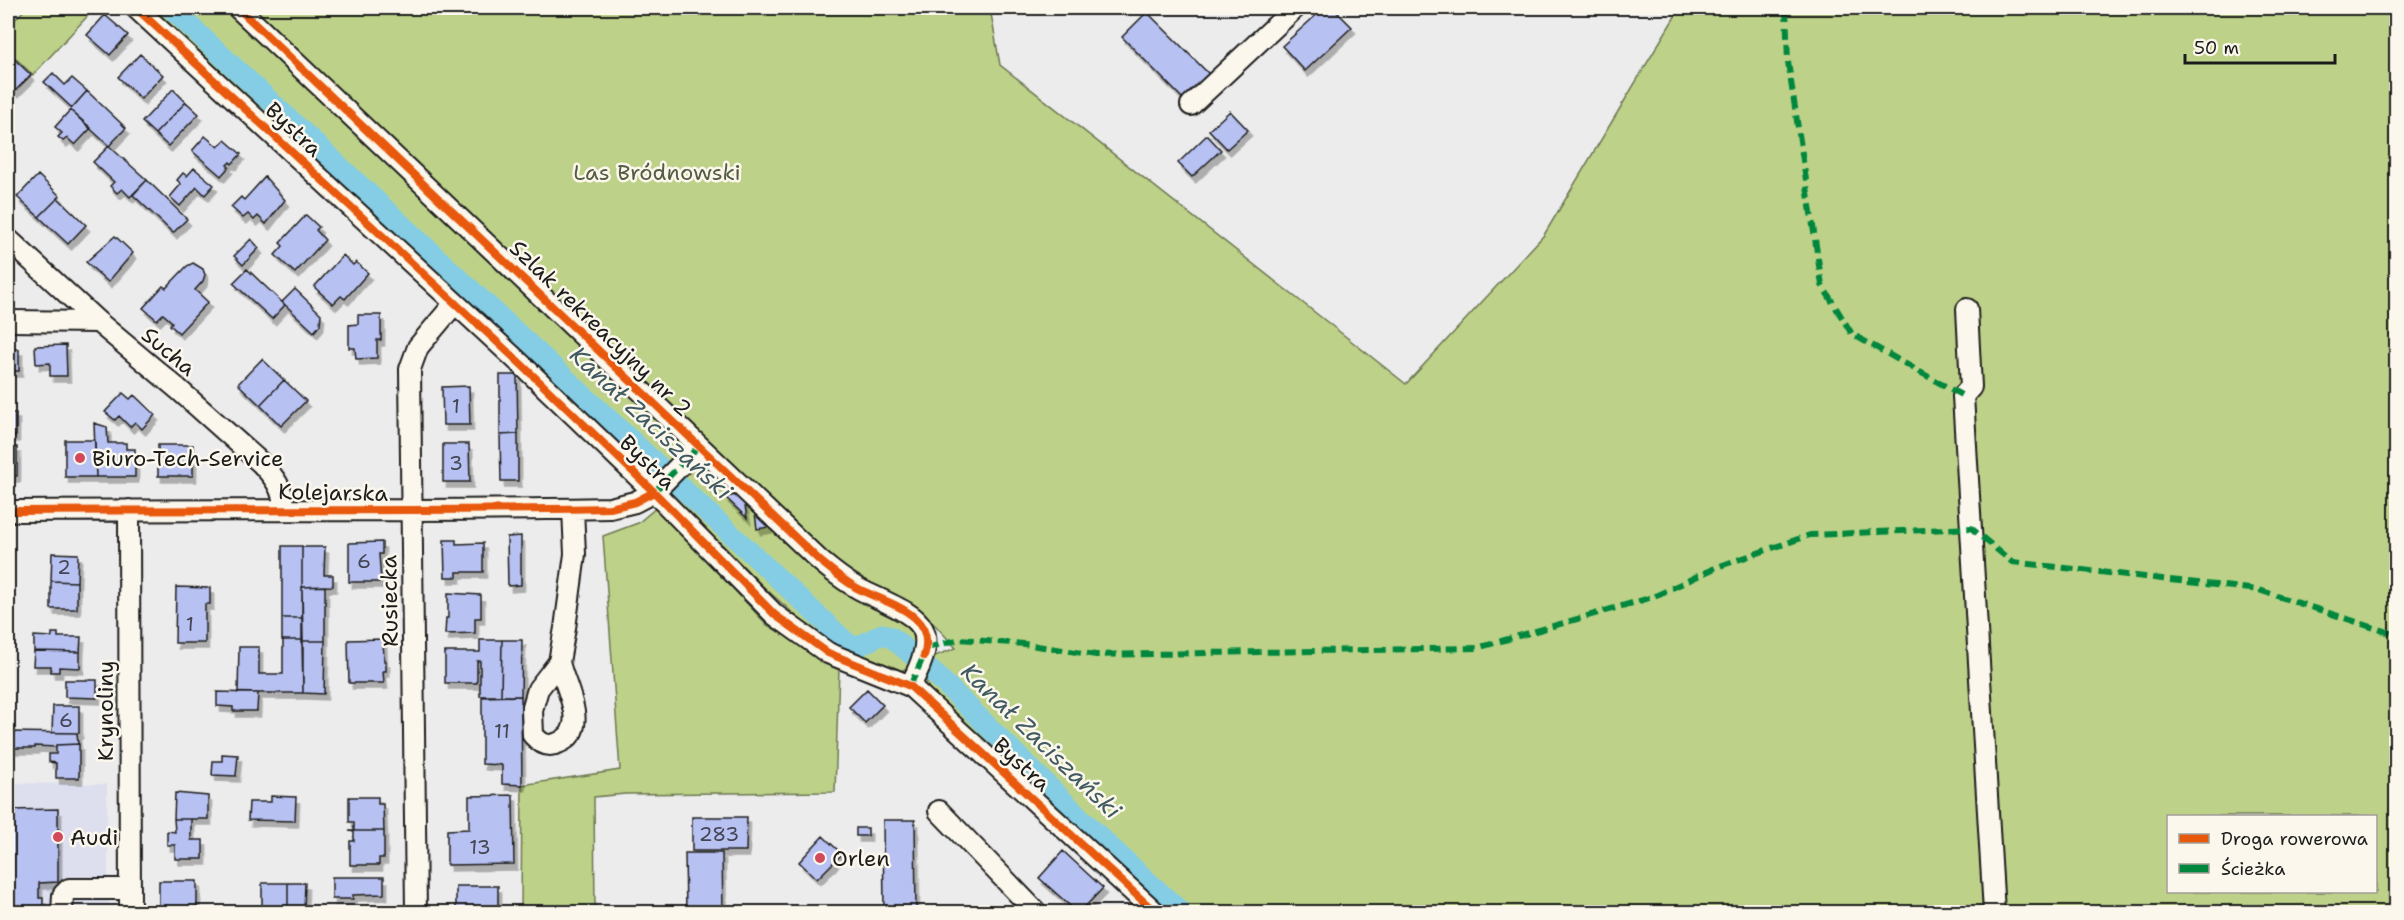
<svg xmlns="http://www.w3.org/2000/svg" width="2404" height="920" font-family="'Shantell Sans',sans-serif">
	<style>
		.built { fill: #dddfee }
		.green { fill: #bdd288; stroke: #6c7752; stroke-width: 1.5; fill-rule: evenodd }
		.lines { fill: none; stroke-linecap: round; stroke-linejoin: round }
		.canal { stroke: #84cde5; stroke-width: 21 }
		.building { fill: #b7c1f2; stroke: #1c1c1c; stroke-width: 1.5; filter: url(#shadow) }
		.minor-casing { stroke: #1c1c1c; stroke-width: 24 }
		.minor { stroke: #fbf7ec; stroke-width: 20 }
		.quiet { stroke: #00873e; stroke-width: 6; stroke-dasharray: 12 6; stroke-linecap: butt }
		.cycleway-casing { stroke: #fbf7ec; stroke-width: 11 }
		.cycleway { stroke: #e8590c; stroke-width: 8 }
		.poi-dot { fill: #d1495b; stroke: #fbf7ec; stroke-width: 2 }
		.labels { text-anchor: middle; stroke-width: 5; stroke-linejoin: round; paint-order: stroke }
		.number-label { font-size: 20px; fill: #434552 }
		.street-label { font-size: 22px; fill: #1c1c1c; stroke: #fbf7ec }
		.park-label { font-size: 22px; fill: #545c42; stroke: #fbf7ec }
		.poi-label { font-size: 22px; fill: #1c1c1c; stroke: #fbf7ec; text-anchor: start }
		.water-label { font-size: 24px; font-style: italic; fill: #405a62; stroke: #fbf7ec }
	</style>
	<defs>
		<filter id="shadow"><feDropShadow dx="3.5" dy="6" stdDeviation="0" flood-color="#0004"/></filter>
	</defs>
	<rect width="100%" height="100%" fill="#edeced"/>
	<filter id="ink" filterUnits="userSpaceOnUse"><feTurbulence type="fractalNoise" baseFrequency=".0167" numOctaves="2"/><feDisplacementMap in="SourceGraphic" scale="12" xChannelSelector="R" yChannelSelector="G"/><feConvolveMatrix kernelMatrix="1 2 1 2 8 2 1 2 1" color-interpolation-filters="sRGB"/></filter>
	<g filter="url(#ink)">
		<path class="built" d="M8 783 107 784 109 912H8Z"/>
		<path class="green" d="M26 8H95L33 75 8 51V27Z
			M147 8H166L662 474 654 483Z
			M175 8H990L1000 65 1406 384 1544 235 1680 8H2396V912H1164L929 690 925 676 932 657 956 648 936 626 921 613 916 626V655L884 631C871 631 864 646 851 642ZM2168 816H2376V892H2168Z
			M672 483 846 647C862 657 870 640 885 637L913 659 911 666 899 672 838 648 821 638 758 582 724 546 693 522 663 492Z
			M657 507 767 625 839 668 835 792 625 794 594 797 595 912H521L522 785 620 770 603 536 638 523Z"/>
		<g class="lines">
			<path class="canal" d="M171 8 848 644 857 647 882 634 891 637 937 676 1108 845 1181 912"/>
		</g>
		<path class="building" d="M1324 8H1333L1352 27 1305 71 1282 46Z
			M1147 12 1209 74 1184 100 1122 37Z
			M105 15 128 35 110 55 87 35Z
			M8 53 31 75 15 91 8 83Z
			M140 54 163 75 141 99 118 77Z
			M53 73 65 85 72 78 87 91 72 108 44 82Z
			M173 89 186 102 155 134 142 122Z
			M87 91 126 128 109 146 70 110Z
			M186 102 199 114 168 146 155 134Z
			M70 110 91 128 75 145 67 138 63 141 58 137 62 133 55 127Z
			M1230 111 1248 130 1227 149 1209 130Z
			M1207 135 1221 150 1192 177 1178 163Z
			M205 136 218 147 225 140 241 154 232 164 230 162 227 165 229 167 221 176 192 151Z
			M109 146 147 180 130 197 122 189 117 193 110 186 114 182 93 162Z
			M194 168 214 185 205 195 197 187 180 206 170 197 181 184 177 180 183 173 187 176Z
			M38 175 60 196 39 217 17 197Z
			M265 177 285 200 266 224 258 216 254 220 248 214 243 218 231 207 241 197 244 200Z
			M147 180 187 219 173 233 133 195Z
			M58 198 86 225 68 244 39 217Z
			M306 215 319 227 316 230 325 240 295 273 275 255 283 246 280 243Z
			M115 236 133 253 108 282 86 262Z
			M251 239 259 248 243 265 234 256Z
			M343 255 353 265 356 262 368 273 345 299 341 296 333 304 314 287Z
			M193 263 203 269 205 275 203 281 195 290 208 302 179 333 170 325 172 322 163 314 157 320 143 308 163 286 166 288 187 266Z
			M247 269 285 305 272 319 233 283Z
			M295 289 321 314 320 325 314 332 282 302Z
			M358 315H381V340H377V358L356 359 355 348H349V325L358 324Z
			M66 345 67 376H50V363L36 364 35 346Z
			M8 349H19V371H8Z
			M262 359 284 380 260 405 238 384Z
			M500 375H517L518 434 500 435Z
			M284 380 306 401 281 426 260 405Z
			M469 386 470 425H443L442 387Z
			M123 393 130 399 134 395 155 415 142 429 135 422 130 427 119 416 115 420 105 412Z
			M8 413H16V436H8Z
			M94 423 107 427 108 443H126V449H135V477H96Z
			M518 434V481H501L500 435Z
			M65 440H95L96 477H65Z
			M443 444H469L470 482H443Z
			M158 445H193V476H158Z
			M8 447H17V476H8Z
			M743 494 747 518 725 497Z
			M754 505 775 526 757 529Z
			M521 536V585L508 586 507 537Z
			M444 540H456V544L483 543V572H457V577H445Z
			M382 542V554H379L381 582H349V543Z
			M282 546H302V618H282Z
			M302 547H325L324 575H333V586L302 587Z
			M52 553 78 554 77 582 51 581Z
			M51 581 77 582V609H51Z
			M325 586V641H303L302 587Z
			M176 587 210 588V604H205V643H175Z
			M448 593 481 595V618H475V633L445 634 446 618H448Z
			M282 618H302V640H282Z
			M52 633H58V637H81L80 652 34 651V636L52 637Z
			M383 639 384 661H386V671H383L384 683H349L348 640Z
			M283 640H302L303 693H238L239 647H259V674H283Z
			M480 640H502L501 696H480V661H477V683H445V652H480Z
			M502 640H522L521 696H501Z
			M303 641H325L324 694 303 693Z
			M34 651 80 652V668L59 667V672H51V666H33Z
			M65 680H97V698L65 697Z
			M867 689 883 705 865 723 849 707Z
			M217 692 258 693 257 711H233V707L217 706Z
			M521 696 522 785 502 784V765L482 764V697Z
			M53 706H79V733H52Z
			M8 732 77 733 78 744 56 745V747L35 746V748H8Z
			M79 744V778H56V763L49 762V754H56V745Z
			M222 754 238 755 236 776 212 775 213 761H222Z
			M175 793 208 796V819H174Z
			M513 795 514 864 447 865V830L469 829V796Z
			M271 796 296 797 295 821 248 820 249 802H271Z
			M349 797H378V804H383L384 831H349H354V822H349Z
			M58 809V882L39 883V898H43V912H8V810Z
			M692 817H747L746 851H692Z
			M174 819H191V840H203V859H175V845H167V831L175 832Z
			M883 820H915L916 912H884Z
			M856 828H868V836H856Z
			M349 831H384V858H379V865H350V841H354V832Z
			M823 836 842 854 817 879 799 862Z
			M1063 851 1103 888 1080 912H1077L1039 878Z
			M685 853H722L723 912H686Z
			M332 877H384V894L353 895V899H332Z
			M159 881H197V912H159Z
			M262 883H288V910H262Z
			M288 883H305L304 910H288Z
			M456 886H498V911H456Z"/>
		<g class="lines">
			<g class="minor-casing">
				<path id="minor" d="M136 8 522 365 654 492 775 615 828 653 910 686 1155 912
					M238 8 819 560C833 572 848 584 865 592 919 618 944 623 910 686
					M1191 105 1295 8
					M8 239 98 322 178 389 261 463C274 477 284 489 284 509
					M1967 309 1971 387 1963 396 1994 912
					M8 321 98 322
					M129 510 130 912
					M8 511C209 509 409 512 610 508L635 502 654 492 699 446
					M559 662C564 687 592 729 558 743 547 748 540 743 533 735L532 710 538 689 559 662 565 628 575 554 573 509
					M939 811 1036 912
					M62 912 63 895 69 889H130
					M416 912 410 369 418 347 455 303"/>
			</g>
			<use href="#minor" class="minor"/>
			<path class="quiet" d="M1786 8 1788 62 1822 285 1852 334 1963 396
				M654 492 699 446
				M927 648 960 639 1024 644 1096 655 1477 648 1653 597 1717 567 1810 535 1971 528 2012 562 2259 590 2396 635
				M910 686 926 651"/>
			<g class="cycleway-casing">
				<path id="cycleway" d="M136 8 522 365 654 492 775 615 828 653 910 686 1155 912
					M238 8 819 560C831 570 843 580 857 588 884 603 938 612 924 656
					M8 511C209 509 409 512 610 508L635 502 654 492"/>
			</g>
			<use href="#cycleway" class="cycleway"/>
		</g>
	</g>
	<g class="poi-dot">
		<circle cx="80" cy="458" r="6"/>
		<circle cx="58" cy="837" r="6"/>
		<circle cx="820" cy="858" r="6"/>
	</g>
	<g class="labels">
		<g class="number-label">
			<text x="456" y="413">1</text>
			<text x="456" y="470">3</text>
			<text x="364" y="568">6</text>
			<text x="64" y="574">2</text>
			<text x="190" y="631">1</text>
			<text x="66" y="727">6</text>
			<text x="502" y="738">11</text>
			<text x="719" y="841">283</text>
			<text x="480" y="854">13</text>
		</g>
		<g class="street-label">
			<text transform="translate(294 129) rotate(43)" y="8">Bystra</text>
			<text transform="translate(601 328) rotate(44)" y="8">Szlak rekreacyjny nr 2</text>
			<text transform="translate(169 351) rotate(40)" y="8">Sucha</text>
			<text transform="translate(648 462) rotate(44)" y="8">Bystra</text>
			<text transform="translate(333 492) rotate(1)" y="8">Kolejarska</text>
			<text transform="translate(389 601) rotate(-91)" y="8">Rusiecka</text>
			<text transform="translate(105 711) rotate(-90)" y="8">Krynoliny</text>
			<text transform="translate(1022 764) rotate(42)" y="8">Bystra</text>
		</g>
		<g class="park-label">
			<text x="657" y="180">Las Bródnowski</text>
		</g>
		<g class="poi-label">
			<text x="92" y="466">Biuro-Tech-Service</text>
			<text x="70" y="845">Audi</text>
			<text x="832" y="866">Orlen</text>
		</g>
		<g class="water-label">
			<text transform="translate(651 423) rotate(43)" y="8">Kanał Zaciszański</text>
			<text transform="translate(1041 741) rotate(44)" y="8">Kanał Zaciszański</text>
		</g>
	</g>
	<rect width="2404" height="920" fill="none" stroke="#fbf7ec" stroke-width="30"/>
	<rect x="15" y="15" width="2374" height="890" fill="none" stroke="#1c1c1c" stroke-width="2" filter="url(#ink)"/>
	<rect x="2167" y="815" width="210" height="78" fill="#fbf7ec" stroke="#a29f99" stroke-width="1.5"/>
	<rect x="2179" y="834" width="30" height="9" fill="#e8590c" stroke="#a29f99" stroke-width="1.5"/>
	<text x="2221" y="845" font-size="18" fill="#1c1c1c">Droga rowerowa</text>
	<rect x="2179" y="864" width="30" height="9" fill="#00873e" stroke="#a29f99" stroke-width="1.5"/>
	<text x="2221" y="875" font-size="18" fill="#1c1c1c">Ścieżka</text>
	<path d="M2185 54v9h150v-9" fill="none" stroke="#1c1c1c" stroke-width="3"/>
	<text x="2194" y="54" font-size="18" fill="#1c1c1c" stroke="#fbf7ec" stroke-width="4.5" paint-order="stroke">50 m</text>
</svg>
